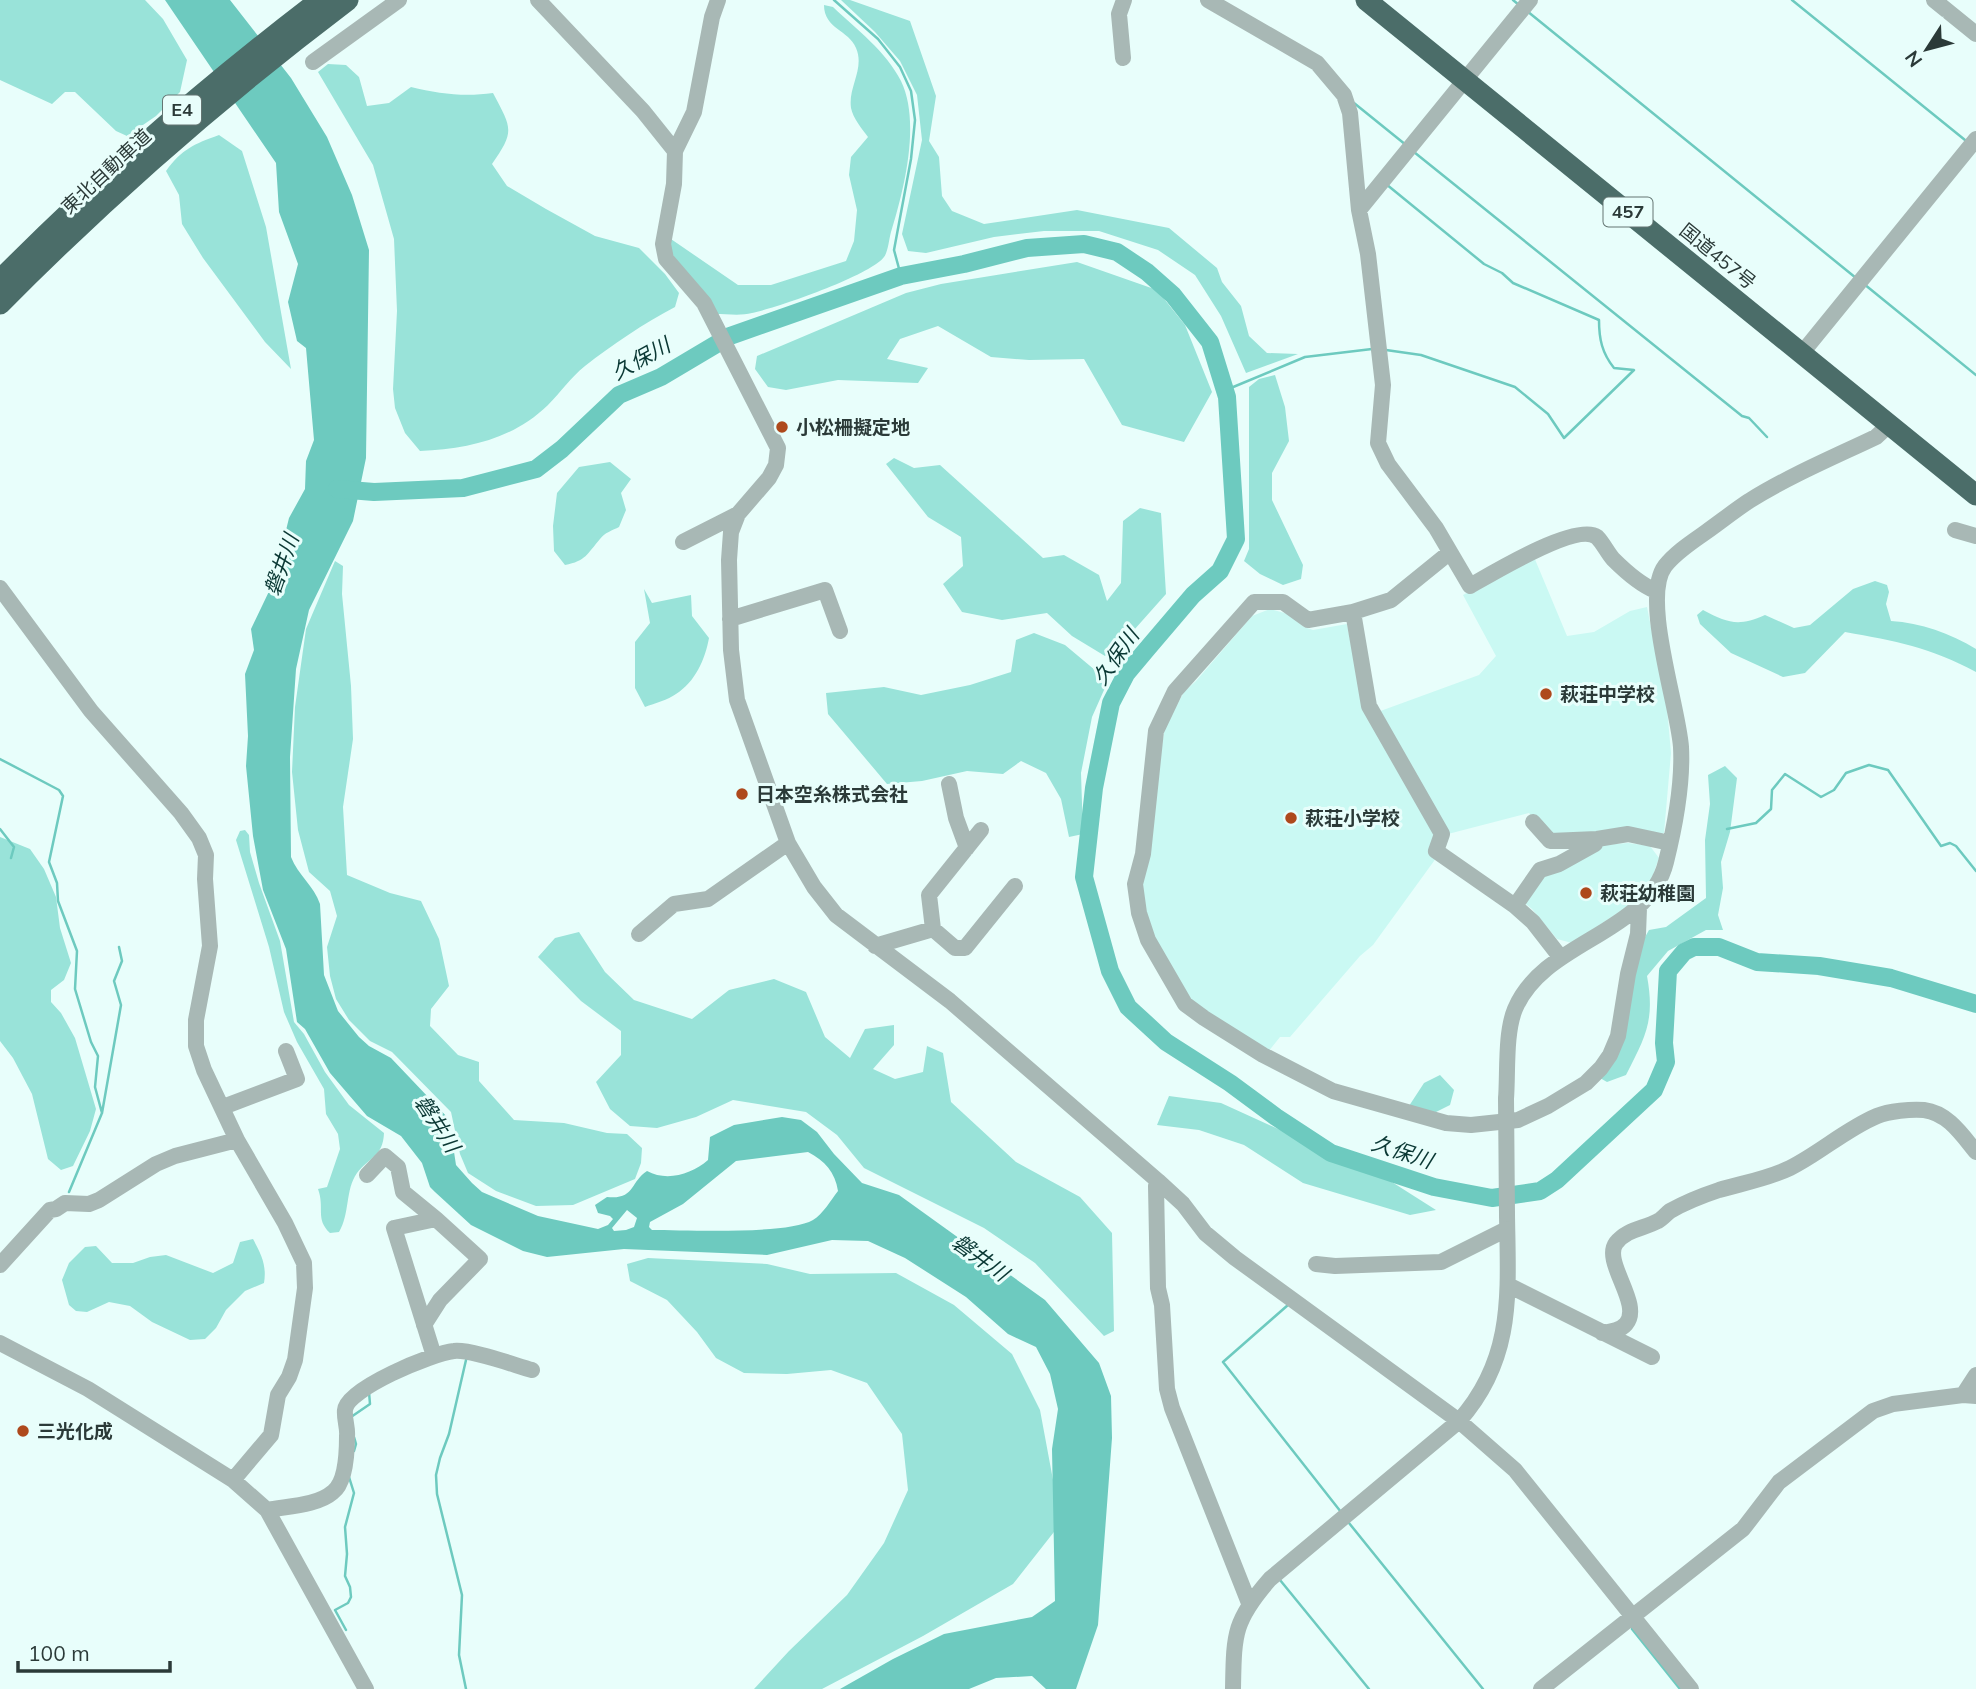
<svg xmlns="http://www.w3.org/2000/svg" width="1976" height="1689" font-family="Mulish,'Noto Sans JP',sans-serif">
	<style>
		.built { fill: #caf9f3 }
		.green { fill: #99e3d9 }
		.water { fill: #6dcabf; fill-rule: evenodd }
		.lines { fill: none; stroke-linecap: round; stroke-linejoin: round }
		.stream { stroke: #6dcabf; stroke-width: 2.5 }
		.river { stroke: #6dcabf; stroke-width: 18 }
		.minor { stroke: #a8b8b5; stroke-width: 16 }
		.highway { stroke: #4b6d69; stroke-width: 21 }
		.minor-bridge { stroke: #a8b8b5; stroke-width: 16 }
		.poi-dot { fill: #ae491c; stroke: #e8fefb; stroke-width: 2.5 }
		.labels { text-anchor: middle; stroke-width: 6; stroke-linejoin: round; paint-order: stroke }
		.shield { fill: #e8fefb; stroke: #647572; stroke-width: 2 }
		.shield-label { font-size: 18px; font-weight: bold; fill: #2b3a38 }
		.street-label { font-size: 19px; fill: #2b3a38; stroke: #e8fefb }
		.poi-label { font-size: 19px; font-weight: bold; fill: #2b3a38; stroke: #e8fefb; text-anchor: start }
		.water-label { font-size: 21px; font-style: italic; fill: #0a3834; stroke: #e8fefb }
	</style>
	<rect width="100%" height="100%" fill="#e8fefb"/>
	<path class="built" d="M1534 557 1567 636 1594 632 1630 611 1647 607 1667 708 1671 753 1664 833 1657 835 1551 838 1529 813 1448 834 1375 713 1479 675 1496 656 1463 595Z
		M1270 609 1288 614 1304 627 1313 630 1347 624 1364 710 1443 845 1434 861 1373 945 1360 956 1290 1037H1280L1268 1052 1191 1002 1142 915 1140 882 1165 727 1184 692 1196 681 1252 616Z
		M1628 843 1650 846 1659 858 1649 886 1636 901 1572 943 1557 939 1532 909 1522 901 1541 875 1603 845Z"/>
	<path class="green" d="M0 0H145L163 19 187 60 180 92 156 116 127 136 116 131 75 92H65L52 104 0 80Z
		M841 0H850L910 21 936 96 929 141 939 157 942 196 952 211 984 224 1077 210 1169 228 1217 268 1222 282 1241 306 1249 336 1267 353 1298 354 1246 373 1221 316 1195 275 1158 250 1099 231H1044L994 237 926 253 908 251 902 234 922 140 917 95 900 61 875 32Z
		M824 5 833 7C858 31 885 50 901 81 921 122 904 190 891 232 889 239 888 252 884 257 871 275 777 308 752 313 741 316 727 314 715 314L668 255V237L738 285H771L846 261 854 241 857 210 849 175 851 157 868 137C862 129 853 118 851 108 848 87 865 69 856 48 849 30 824 29 824 5Z
		M328 64 346 65 359 77 367 106 389 103 411 87C439 94 465 97 493 93 512 129 515 131 492 164L507 186 546 209 595 236 639 248 665 274 679 293 675 307C643 324 613 344 585 366 571 377 561 392 548 405 513 439 468 449 420 451L405 433 395 408 393 389 397 311 394 239 373 165 318 72Z
		M219 135 242 151 266 227 291 369 265 342 203 258 182 224 179 195 166 171C182 149 194 144 219 135Z
		M1077 262 1157 290 1185 325 1212 392 1184 442 1122 425 1084 359 1029 360 991 357 938 326 900 339 887 359 928 368 918 383 838 380 786 390 768 387 755 369 757 356 906 293 941 284Z
		M1275 375 1285 407 1289 441 1272 473V500L1303 565 1301 579 1283 585 1260 574 1244 561 1249 549V387L1259 379Z
		M894 458 914 468 940 465 1043 558 1064 555 1099 575 1107 601 1121 583 1123 521 1140 508 1161 513 1166 594 1126 639 1105 656 1072 636 1047 613 1002 620 962 612 943 584 963 566 961 537 928 517 886 464Z
		M610 462 631 479 621 493 626 510 619 527C613 530 604 533 600 539 587 554 586 561 565 565L554 551 553 526 557 493 579 467Z
		M335 561 343 566 342 594 351 686 353 739 343 807 347 875 390 893 421 901 439 939 449 986 431 1009 430 1026 458 1055 479 1062V1081L514 1120 564 1123 607 1133 627 1134 642 1148 641 1163 635 1179 573 1205 536 1206 496 1191 468 1173 460 1154 451 1112 392 1052 370 1041 349 1020 336 999 330 976 327 947 337 916 330 891 309 872 298 830 292 772 295 707 306 629Z
		M1875 581 1887 585 1889 592 1886 604 1891 621C1921 623 1950 633 1976 649V672C1929 647 1896 641 1845 632L1805 673 1783 677 1731 653 1700 624 1697 615 1703 610C1728 623 1738 627 1765 615L1794 628 1810 625 1853 589Z
		M644 589 652 603 691 595 692 616 709 638C705 660 695 682 676 694 668 700 655 703 645 707L635 688V642L650 623Z
		M1034 633 1065 645 1108 681 1092 717 1081 773 1083 834 1069 837 1061 799 1046 773 1021 761 1003 774 967 771 922 781 887 784 828 714 826 693 884 687 921 695 970 685 1011 672 1016 640Z
		M1725 766 1737 778 1730 832 1721 862 1723 888 1718 915 1723 930H1706L1668 951 1647 976C1655 1020 1646 1036 1626 1075L1607 1082 1600 1078 1640 946 1649 930 1666 927 1706 898 1705 840 1710 804 1708 775Z
		M245 830 249 835 250 852 259 883 280 941 294 1022 304 1034 325 1072 349 1105 384 1133C383 1157 369 1157 357 1173 345 1190 350 1214 339 1232L330 1233C315 1219 325 1208 318 1189L327 1187 340 1149 338 1134 326 1114 324 1089 297 1042 284 1012 269 947 236 840 240 831Z
		M0 837 30 849 44 869 56 897 60 928 71 963 64 980 51 990V1002L61 1013 75 1038 96 1109 90 1131 73 1166 61 1170 48 1159 32 1094 13 1058 0 1041Z
		M579 932 605 972 634 1000 692 1019 729 990 774 979 806 992 825 1037 850 1058 865 1029 894 1025V1045L873 1069 895 1079 923 1072 927 1046 943 1053 951 1102 1016 1162 1080 1197 1112 1233 1114 1331 1104 1336 1035 1263 984 1228 864 1168 837 1135 806 1112 733 1100 696 1117 657 1128 630 1126 610 1109 596 1082 621 1055V1031L581 1001 538 957 555 938Z
		M1440 1075 1454 1090 1450 1105 1432 1114 1409 1106 1424 1083Z
		M1169 1096 1221 1103 1384 1177 1436 1210 1410 1215 1303 1183 1244 1145 1199 1130 1157 1125Z
		M253 1239C261 1254 267 1265 264 1283L245 1291 226 1310 216 1328 205 1339 190 1340 152 1322 130 1306 109 1302 87 1312 76 1311 69 1305 62 1280 69 1263 85 1247 96 1246 112 1263H133L150 1257 166 1255 213 1273 233 1263 240 1242Z
		M648 1258 767 1264 810 1274 896 1273 954 1305 1012 1354 1040 1410 1061 1523 1013 1584 923 1636 822 1689H754L789 1651 847 1595 884 1543 908 1490 902 1434 867 1383 831 1370 787 1374 744 1373 716 1358 697 1332 667 1300 630 1281 627 1264Z"/>
	<path class="water" d="M165 0H230L291 78 327 137 352 195 369 250 366 458 353 521 309 610 296 669 290 757 291 857C298 875 314 886 320 904L324 975 338 1011 359 1037 369 1046 391 1058 449 1119 456 1165 472 1183 482 1192 538 1216 598 1229 608 1225 613 1219 610 1216 598 1213 595 1205 607 1197C635 1200 630 1182 647 1171 667 1182 692 1174 708 1160L710 1137 734 1125 782 1117 801 1120 817 1132 834 1154 862 1183 899 1195 1045 1300 1099 1363 1111 1396 1112 1438 1098 1625 1076 1689H1046L1032 1676 996 1678 969 1689H840L893 1659 944 1634 1032 1617 1055 1601 1052 1449 1058 1409 1050 1374 1036 1347 1008 1334 966 1297 905 1258 868 1241 832 1240 767 1255 624 1249 547 1257 523 1251 471 1225 435 1192 430 1187 422 1163 401 1136 367 1116 330 1073 305 1029 297 1022 286 949 263 890 253 836 246 766 248 736 245 674 254 650 251 629 273 583 289 518 305 489 306 461 314 440 306 348 297 341 288 302 298 264 279 212 276 163ZM808 1152C825 1161 835 1172 838 1191 831 1200 823 1214 813 1220 787 1235 686 1230 652 1230L649 1227 650 1222 683 1204 736 1161ZM627 1210 637 1218 634 1227 626 1230 614 1231 612 1228Z"/>
	<g class="lines">
		<path class="stream" d="M834 0 878 39 900 67 911 91 915 120 911 159 894 250 901 276
			M1513 0 1519 5
			M1792 0 1965 140
			M1527 11 1856 278
			M1354 103 1406 145
			M1414 152 1742 416 1749 418 1767 437
			M1864 284 1976 375
			M1386 350 1421 355 1515 387 1548 414 1564 438 1634 370 1614 368C1602 353 1599 339 1599 320L1513 283 1502 273 1484 264 1386 184
			M1226 390 1305 357 1372 349
			M0 759 59 790 63 796 49 862 57 883 58 901 77 951 75 989 91 1042 98 1056 95 1087 102 1113
			M0 829 14 847 11 858
			M1727 829 1756 823 1771 809 1772 790 1785 774 1821 797 1834 790 1846 773 1869 765 1888 770 1941 846 1950 843 1956 846 1976 871
			M69 1192 102 1113 121 1005 114 981 122 961 119 947
			M1288 1305 1223 1362 1341 1512
			M466 1360 449 1434 440 1458 436 1475 437 1494 462 1595 459 1655 466 1689
			M351 1417 370 1404 369 1392
			M354 1437 356 1444 354 1451
			M1349 1523 1483 1689
			M1280 1580 1369 1689
			M1632 1629 1680 1689
			M346 1630 335 1610 348 1603 351 1597 350 1587 345 1576 347 1554 345 1527 354 1493 349 1477"/>
		<path class="river" d="M337 489 374 492 463 488 536 469 562 449 619 395 661 377 730 336 901 276 964 264 1027 248 1084 244 1117 252 1147 272 1173 295 1210 342 1227 397 1236 539 1220 571 1193 595 1147 649 1126 674 1111 703 1094 788 1084 877 1110 971 1128 1007 1166 1042 1230 1083 1276 1117 1331 1153 1434 1187 1492 1198 1540 1191 1557 1180 1654 1090 1666 1062 1664 1043 1668 971 1684 952 1694 947H1719L1757 962 1819 966 1891 978 1976 1004"/>
		<path class="minor" d="M538 0 643 111 675 151 674 184 663 244 666 259 704 303 778 448 776 465 769 478 738 514 731 532 729 560 731 650 737 700 788 843 814 887 836 915 950 1001 1158 1181 1183 1204 1205 1233 1235 1258 1459 1421 1515 1470 1691 1689
			M1208 0 1317 63 1344 95 1350 113 1359 210 1368 254 1383 385 1378 443 1388 464 1436 528 1470 586C1491 574 1577 522 1597 537 1603 543 1607 552 1613 559 1625 571 1641 585 1656 591
			M1934 0 1976 34
			M1123 58 1119 14 1124 0
			M313 62 399 0
			M675 151 694 112 712 17 718 0
			M1359 210 1530 0
			M1802 353 1976 139
			M1955 530 1976 536
			M683 542 738 514
			M1449 553 1391 600 1353 612 1308 620 1283 602H1254L1175 691 1156 731 1143 854 1135 884 1139 913 1148 940 1185 1004 1204 1018 1263 1055 1333 1091 1446 1123 1471 1125 1518 1120 1548 1106 1586 1083 1601 1068 1610 1055 1618 1036 1628 974 1638 934 1639 908
			M0 588 91 711 181 813 199 838 206 855 205 879 210 946 196 1020V1046L204 1070 237 1140 175 1156 156 1164 99 1200 89 1204 65 1203 56 1209 50 1210 0 1265
			M1353 612 1369 706 1442 834 1436 851 1515 906 1533 922 1561 958
			M730 619 825 590 840 631
			M949 784 956 818 967 848
			M1533 822 1550 841 1597 839 1628 834 1670 843
			M1515 906 1540 870 1559 864 1595 844 1597 839
			M933 929 929 895 981 830
			M639 934 674 904 708 899 788 843
			M875 946 933 929 955 948H965L1015 886
			M1506 1099C1508 1073 1505 1033 1515 1009 1544 940 1648 935 1666 862 1675 826 1683 785 1681 747 1678 705 1641 598 1665 566 1676 552 1692 542 1706 532 1720 522 1734 511 1749 501 1789 476 1834 457 1876 437L1889 425
			M223 1107 297 1079 286 1051
			M367 1175 385 1156 398 1167 403 1192 436 1219 480 1259 440 1300 424 1325
			M1158 1181 1156 1186 1158 1288 1162 1305 1167 1389 1172 1408 1249 1603
			M1316 1264 1335 1266 1441 1262 1507 1229
			M1508 1285 1652 1357
			M1602 1333C1610 1332 1620 1331 1626 1324 1643 1304 1602 1262 1616 1243 1627 1229 1643 1229 1658 1221 1662 1219 1666 1214 1670 1211 1684 1203 1704 1195 1719 1190 1743 1183 1767 1179 1790 1168 1820 1153 1846 1129 1877 1116 1889 1111 1911 1109 1924 1110 1948 1113 1962 1135 1976 1152
			M0 1343 88 1389 233 1480 267 1510 366 1689
			M434 1356 394 1228 436 1219
			M1963 1395 1976 1375
			M233 1480 271 1435 278 1395 289 1377 295 1360 305 1288 304 1263 285 1223 237 1140
			M267 1510C287 1506 317 1506 333 1492 346 1482 347 1452 347 1436 348 1428 344 1419 345 1410 346 1389 433 1353 454 1351 470 1349 514 1365 532 1370
			M1233 1689C1234 1635 1233 1621 1270 1579L1459 1421C1515 1358 1508 1292 1507 1214
			M1541 1689 1743 1529 1779 1482 1873 1411 1893 1404 1963 1395 1976 1396"/>
		<path class="highway" d="M1366 0 1976 495
			M0 280C100 179 207 86 320 0
			M0 304C109 194 225 93 348 0"/>
		<path class="minor-bridge" d="M1506 1099 1507 1214"/>
	</g>
	<g class="poi-dot">
		<circle cx="782" cy="427" r="7"/>
		<circle cx="1546" cy="694" r="7"/>
		<circle cx="742" cy="794" r="7"/>
		<circle cx="1291" cy="818" r="7"/>
		<circle cx="1586" cy="893" r="7"/>
		<circle cx="23" cy="1431" r="7"/>
	</g>
	<g class="labels">
		<g class="shield">
			<rect x="163" y="95.5" width="38" height="29" rx="5"/>
			<rect x="1603.5" y="197.5" width="49" height="29" rx="5"/>
		</g>
		<g class="shield-label">
			<text x="182" y="116">E4</text>
			<text x="1628" y="218">457</text>
		</g>
		<g class="street-label">
			<text transform="translate(106 171) rotate(-43)" y="7">東北自動車道</text>
			<text transform="translate(1718 256) rotate(39)" y="7">国道457号</text>
		</g>
		<g class="poi-label">
			<text x="796" y="434">小松柵擬定地</text>
			<text x="1560" y="701">萩荘中学校</text>
			<text x="756" y="801">日本空糸株式会社</text>
			<text x="1305" y="825">萩荘小学校</text>
			<text x="1600" y="900">萩荘幼稚園</text>
			<text x="37" y="1438">三光化成</text>
		</g>
		<g class="water-label">
			<text transform="translate(641 359) rotate(-29)" y="7">久保川</text>
			<text transform="translate(282 565) rotate(-71)" y="7">磐井川</text>
			<text transform="translate(1116 657) rotate(-55)" y="7">久保川</text>
			<text transform="translate(437 1124) rotate(57)" y="7">磐井川</text>
			<text transform="translate(1402 1152) rotate(18)" y="7">久保川</text>
			<text transform="translate(980 1258) rotate(36)" y="7">磐井川</text>
		</g>
	</g>
	<g transform="translate(1927 49) rotate(234)" stroke="#e8fefb" stroke-width="5" paint-order="stroke">
	<path d="M0-5L12 26L0 18L-12 26Z" fill="#2b3a38"/>
	<text y="-10" font-size="19" font-weight="bold" text-anchor="middle" fill="#2b3a38">N</text>
	</g>
	<path d="M18 1661v10h152v-10" fill="none" stroke="#2b3a38" stroke-width="3.5"/>
	<text x="28" y="1661" font-size="21" fill="#2b3a38" stroke="#e8fefb" stroke-width="5" paint-order="stroke">100 m</text>
</svg>
